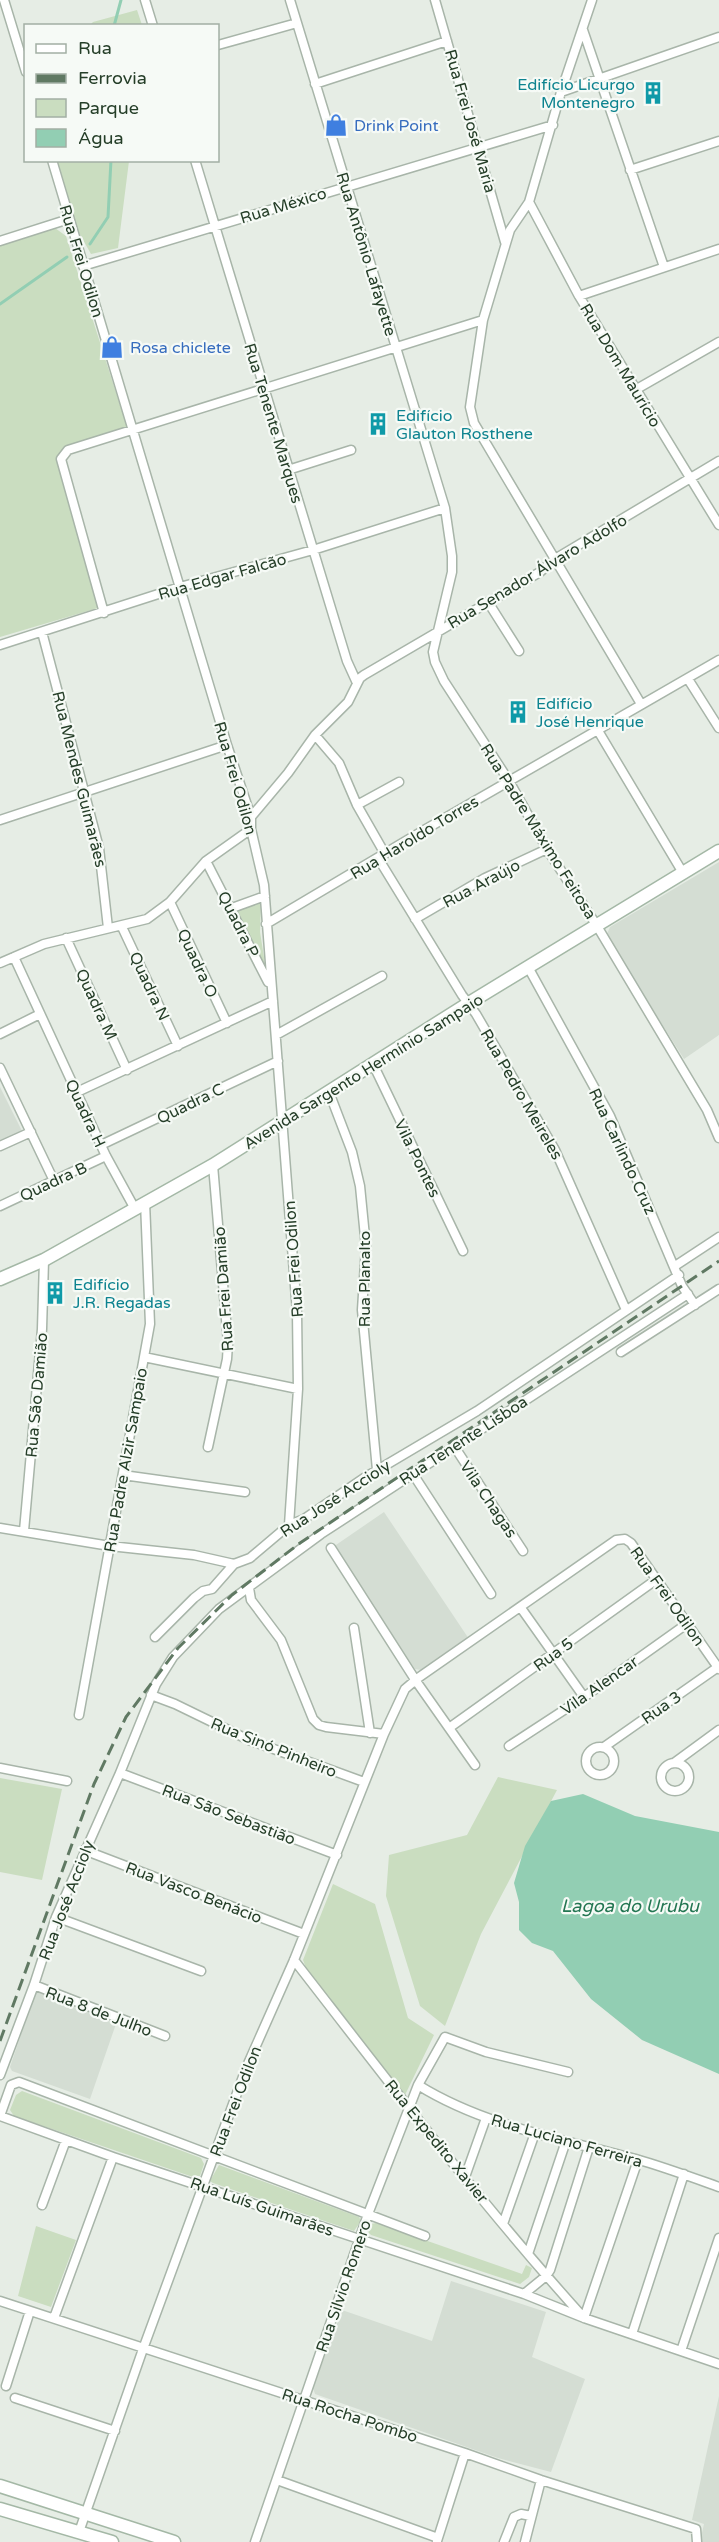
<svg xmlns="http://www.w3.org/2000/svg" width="719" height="2542" font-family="'Varela Round',sans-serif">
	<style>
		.built { fill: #d4ddd3 }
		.green { fill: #caddc0 }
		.water { fill: #92ceb3 }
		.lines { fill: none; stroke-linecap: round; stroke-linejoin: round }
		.stream { stroke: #92ceb3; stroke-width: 3 }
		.street-casing { stroke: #a8b5a9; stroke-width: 11 }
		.secondary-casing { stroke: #a4b8a6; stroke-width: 15 }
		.street { stroke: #fff; stroke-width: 8 }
		.secondary { stroke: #fff; stroke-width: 12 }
		.rail { stroke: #607963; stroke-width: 3; stroke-dasharray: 12 6; stroke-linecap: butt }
		.labels { text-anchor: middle; stroke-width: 4.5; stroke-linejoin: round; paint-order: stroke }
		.culture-label { font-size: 16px; fill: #0d838f; stroke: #f6faf6; text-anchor: start }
		.street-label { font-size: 16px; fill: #253e28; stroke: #f6faf6 }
		.shop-label { font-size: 16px; fill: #366cbe; stroke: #f6faf6; text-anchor: start }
		.water-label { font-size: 18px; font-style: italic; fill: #237652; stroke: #f6faf6 }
	</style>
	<rect width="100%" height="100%" fill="#e6ede5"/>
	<path class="built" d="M719 862V1035L684 1059 606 936 610 927Z
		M0 1087 22 1131 0 1141Z
		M384 1512 469 1639 421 1670 415 1669 333 1547Z
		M39 1990 117 2021 90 2099 12 2071 10 2067 35 1993Z
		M451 2281 546 2312 532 2357 585 2379 551 2472 498 2458 315 2394 313 2388 342 2310 432 2341Z
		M719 2396V2542H700L704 2524 692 2520Z"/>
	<path class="green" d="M137 10 142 25H90L93 22Z
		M57 161H129L118 248 91 254 78 231Z
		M55 228 66 236 127 427 67 446 57 461 98 608 0 637V244Z
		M261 901 260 932 266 970 236 911Z
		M498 1777 557 1790 481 1934 445 2026 420 2006 386 1896 389 1855 467 1835Z
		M0 1778 62 1789 42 1880 0 1872Z
		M333 1884 375 1904 408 2018 434 2035 405 2095 306 1968 303 1960Z
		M22 2091 201 2158 204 2164 200 2176 193 2177 14 2116 10 2110 16 2095Z
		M219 2165 359 2217 361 2221 354 2231 213 2183 210 2181Z
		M376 2223 522 2274 526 2265 532 2268 529 2277 520 2284 371 2235 367 2231 371 2224Z
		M36 2226 76 2240 51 2307 18 2296Z"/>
	<path class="water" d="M583 1794 635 1816 719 1832V2074L642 2040 591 1999 553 1951 532 1943 519 1930V1902L514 1883 525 1846 551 1801Z"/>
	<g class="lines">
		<path class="stream" d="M114 26 121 0
			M90 244 108 217 111 160
			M0 304 67 257"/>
		<g class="street-casing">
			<path id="street" d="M4 0 26 72
				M145 0 153 26
				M290 0 445 508 452 556V572L433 652 435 662 444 681 509 781 547 849 597 926 707 1110 719 1138
				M435 0 505 242
				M592 0 561 92 529 202 510 230 483 320 470 407 474 423 641 704
				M583 30 664 267
				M218 45 297 23
				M315 84 447 41
				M561 92 719 37
				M52 160 227 745 251 817V829L264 885 297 1312 298 1389 289 1525
				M195 160 347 661 357 683
				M630 170 719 141
				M529 202 579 296 719 525
				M0 241 69 219
				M83 266 553 125
				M579 296 719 249
				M635 390 719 342
				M288 470 351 450
				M488 602 519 651
				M104 613 61 459 68 450 483 320
				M42 632 99 848 108 928
				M0 645 180 587 313 550 445 508
				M688 679 719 728
				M597 729 683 873
				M315 735 339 763 357 805 385 854
				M357 805 399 782
				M251 817 288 773 315 735 348 702 360 678 364 675 540 572 555 559 719 461
				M0 820 227 745
				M378 858 462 995 476 1014 555 1150 626 1310
				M206 861 268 982
				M170 902 227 1023
				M232 908 265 896
				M415 919 485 878 547 849
				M266 924 426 829 719 660
				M122 927 178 1046
				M66 938 127 1070
				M14 957 106 1156 135 1209
				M0 963 44 944 147 919 170 902 206 861 251 829
				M528 967 610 1116 682 1286 695 1305
				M0 1034 40 1014
				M276 1035 382 976
				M373 1064 463 1251
				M0 1068 54 1181
				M77 1092 273 1001
				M329 1092 352 1152 360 1186 366 1247 362 1310 377 1470
				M101 1145 278 1061
				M0 1146 31 1132
				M0 1206 106 1156
				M675 1266 719 1237
				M621 1352 719 1289
				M144 1357 298 1389
				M454 1446 523 1551
				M208 1447 227 1359 228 1343 213 1165
				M413 1474 491 1594
				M123 1475 245 1492
				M0 1528 110 1546 194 1555 234 1564
				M24 1531 42 1329 44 1260
				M331 1548 416 1681 475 1765
				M249 1588 251 1600 281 1640 313 1719 319 1725 326 1727 384 1734
				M521 1608 584 1697
				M354 1628 370 1733
				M155 1637 194 1598 203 1591 212 1589 234 1564 250 1558 289 1525 304 1519 364 1478 477 1411 679 1275
				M151 1695 175 1704 249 1740 364 1782
				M79 1715 150 1324 145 1202
				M449 1728 657 1579
				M509 1746 584 1697 688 1623
				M586 1761a14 14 0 1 1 28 0a14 14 0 1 1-28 0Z
				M604 1747 718 1667
				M661 1777a14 14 0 1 1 28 0a14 14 0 1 1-28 0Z
				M674 1763 719 1730
				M0 1768 67 1781
				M120 1773 337 1855
				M84 1850 304 1934
				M56 1917 201 1971
				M294 1960C388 2081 481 2204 584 2318L638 2160
				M34 1985 165 2036
				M0 2075 34 1985 56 1917 120 1773 156 1684 173 1657 219 1609 321 1534 688 1294
				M418 2085C484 2126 562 2139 636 2159 664 2167 691 2177 719 2187
				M0 2116 113 2157 524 2294 584 2318 719 2364
				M0 2116 11 2085 19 2082 425 2236
				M465 2177 486 2118
				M42 2205 66 2140
				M503 2224 535 2133
				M528 2254 566 2141
				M524 2294 546 2276 550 2270 589 2147
				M0 2301 465 2453 541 2480 696 2529 697 2542
				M54 2318 113 2157
				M632 2334 684 2174
				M681 2351 719 2238
				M6 2386 30 2311
				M15 2398 115 2431
				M277 2480 438 2538
				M79 2532 143 2349 247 2066 294 1960 384 1734 405 1689 418 1678 616 1540 625 1539 631 1543 719 1669
				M437 2541 465 2453
				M255 2542 368 2214 418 2085 445 2037 486 2052 568 2072
				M504 2542 514 2517 521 2514 531 2516
				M525 2542 541 2480"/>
		</g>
		<g class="secondary-casing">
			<path id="secondary" d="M0 1279 44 1260 213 1165 469 1003 719 851
				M0 2486 174 2542
				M0 2509 112 2542"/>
		</g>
		<use href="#street" class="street"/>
		<use href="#secondary" class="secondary"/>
		<path class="rail" d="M0 2041 94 1784 126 1717 178 1648 232 1595 300 1543 719 1261"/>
	</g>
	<defs>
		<g id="building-bare" transform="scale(1.8)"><path d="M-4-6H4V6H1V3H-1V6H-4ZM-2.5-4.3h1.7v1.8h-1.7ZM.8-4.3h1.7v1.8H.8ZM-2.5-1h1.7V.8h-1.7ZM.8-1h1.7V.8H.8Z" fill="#0f9aa8" stroke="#f6faf6" stroke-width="2.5" paint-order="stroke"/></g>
		<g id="shop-bare" transform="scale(1.8)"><path d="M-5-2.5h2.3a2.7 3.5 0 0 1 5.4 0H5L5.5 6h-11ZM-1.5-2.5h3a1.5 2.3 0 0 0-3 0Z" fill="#3f7fe0" stroke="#f6faf6" stroke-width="2.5" paint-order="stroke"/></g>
	</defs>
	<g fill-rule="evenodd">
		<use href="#building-bare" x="653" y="93"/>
		<use href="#shop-bare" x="336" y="125"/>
		<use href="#shop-bare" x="112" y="347"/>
		<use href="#building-bare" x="378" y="424"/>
		<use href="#building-bare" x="518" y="712"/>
		<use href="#building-bare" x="55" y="1293"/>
	</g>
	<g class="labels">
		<g class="culture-label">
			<text x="635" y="90" text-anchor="end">Edifício Licurgo<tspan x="635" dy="18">Montenegro</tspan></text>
			<text x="396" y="421">Edifício<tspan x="396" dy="18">Glauton Rosthene</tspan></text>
			<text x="536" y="709">Edifício<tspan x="536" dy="18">José Henrique</tspan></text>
			<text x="73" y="1290">Edifício<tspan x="73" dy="18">J.R. Regadas</tspan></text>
		</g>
		<g class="street-label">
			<text transform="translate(471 121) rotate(74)" y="6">Rua Frei José Maria</text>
			<text transform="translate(283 205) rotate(-17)" y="6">Rua México</text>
			<text transform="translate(367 254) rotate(73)" y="6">Rua Antônio Lafayette</text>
			<text transform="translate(82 261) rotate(73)" y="6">Rua Frei Odilon</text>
			<text transform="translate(621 365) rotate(59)" y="6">Rua Dom Maurício</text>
			<text transform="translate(274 423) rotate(73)" y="6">Rua Tenente Marques</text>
			<text transform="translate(537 571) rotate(-31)" y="6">Rua Senador Álvaro Adolfo</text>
			<text transform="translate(222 576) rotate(-16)" y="6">Rua Edgar Falcão</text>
			<text transform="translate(236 778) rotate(74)" y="6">Rua Frei Odilon</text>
			<text transform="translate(80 779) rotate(76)" y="6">Rua Mendes Guimarães</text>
			<text transform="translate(539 831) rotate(58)" y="6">Rua Padre Máximo Feitosa</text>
			<text transform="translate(414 837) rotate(-31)" y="6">Rua Haroldo Torres</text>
			<text transform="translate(481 883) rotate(-28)" y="6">Rua Araújo</text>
			<text transform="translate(239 924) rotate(63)" y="6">Quadra P</text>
			<text transform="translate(198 963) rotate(65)" y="6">Quadra O</text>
			<text transform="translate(150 986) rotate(65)" y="6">Quadra N</text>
			<text transform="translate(97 1004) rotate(65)" y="6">Quadra M</text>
			<text transform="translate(363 1071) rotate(-32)" y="6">Avenida Sargento Hermínio Sampaio</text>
			<text transform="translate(522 1094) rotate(60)" y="6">Rua Pedro Meireles</text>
			<text transform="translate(190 1103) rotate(-26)" y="6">Quadra C</text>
			<text transform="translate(86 1113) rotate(65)" y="6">Quadra H</text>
			<text transform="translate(623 1151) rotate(65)" y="6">Rua Carlindo Cruz</text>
			<text transform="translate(418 1158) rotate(64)" y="6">Vila Pontes</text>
			<text transform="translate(53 1181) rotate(-25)" y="6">Quadra B</text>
			<text transform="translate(293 1259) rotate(-94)" y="6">Rua Frei Odilon</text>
			<text transform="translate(364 1279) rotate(-90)" y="6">Rua Planalto</text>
			<text transform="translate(223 1289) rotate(-94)" y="6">Rua Frei Damião</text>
			<text transform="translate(36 1395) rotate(-85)" y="6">Rua São Damião</text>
			<text transform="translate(463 1440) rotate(-33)" y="6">Rua Tenente Lisboa</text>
			<text transform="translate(125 1460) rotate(-80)" y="6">Rua Padre Alzir Sampaio</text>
			<text transform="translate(335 1498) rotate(-33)" y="6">Rua José Accioly</text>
			<text transform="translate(489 1499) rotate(56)" y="6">Vila Chagas</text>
			<text transform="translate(668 1596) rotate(55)" y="6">Rua Frei Odilon</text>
			<text transform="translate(553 1654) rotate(-36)" y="6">Rua 5</text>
			<text transform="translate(599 1685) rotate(-35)" y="6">Vila Alencar</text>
			<text transform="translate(661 1707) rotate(-35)" y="6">Rua 3</text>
			<text transform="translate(274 1747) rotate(22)" y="6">Rua Sinó Pinheiro</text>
			<text transform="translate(229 1814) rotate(21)" y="6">Rua São Sebastião</text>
			<text transform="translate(194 1892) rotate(21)" y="6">Rua Vasco Benácio</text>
			<text transform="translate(66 1900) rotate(-69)" y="6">Rua José Accioly</text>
			<text transform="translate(99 2011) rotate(21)" y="6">Rua 8 de Julho</text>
			<text transform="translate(235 2101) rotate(-69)" y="6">Rua Frei Odilon</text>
			<text transform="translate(567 2140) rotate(16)" y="6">Rua Luciano Ferreira</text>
			<text transform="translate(437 2141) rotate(51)" y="6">Rua Expedito Xavier</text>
			<text transform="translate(262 2206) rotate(19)" y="6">Rua Luís Guimarães</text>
			<text transform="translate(343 2286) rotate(-71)" y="6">Rua Silvio Romero</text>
			<text transform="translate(350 2415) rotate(18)" y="6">Rua Rocha Pombo</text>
		</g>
		<g class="shop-label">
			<text x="354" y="131">Drink Point</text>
			<text x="130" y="353">Rosa chiclete</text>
		</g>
		<g class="water-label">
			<text x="630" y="1912">Lagoa do Urubu</text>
		</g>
	</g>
	<rect x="24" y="24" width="195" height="138" fill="#f6faf6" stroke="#a2afa4" stroke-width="1.5"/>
	<rect x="36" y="44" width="30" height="9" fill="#ffffff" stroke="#a2afa4" stroke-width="1.5"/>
	<text x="78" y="54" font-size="18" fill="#253e28">Rua</text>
	<rect x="36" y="74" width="30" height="9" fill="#607963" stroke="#a2afa4" stroke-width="1.5"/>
	<text x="78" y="84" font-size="18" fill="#253e28">Ferrovia</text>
	<rect x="36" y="99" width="30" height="18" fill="#caddc0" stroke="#a2afa4" stroke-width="1.5"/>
	<text x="78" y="114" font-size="18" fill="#253e28">Parque</text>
	<rect x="36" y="129" width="30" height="18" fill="#92ceb3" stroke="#a2afa4" stroke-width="1.5"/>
	<text x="78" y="144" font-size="18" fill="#253e28">Água</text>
</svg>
